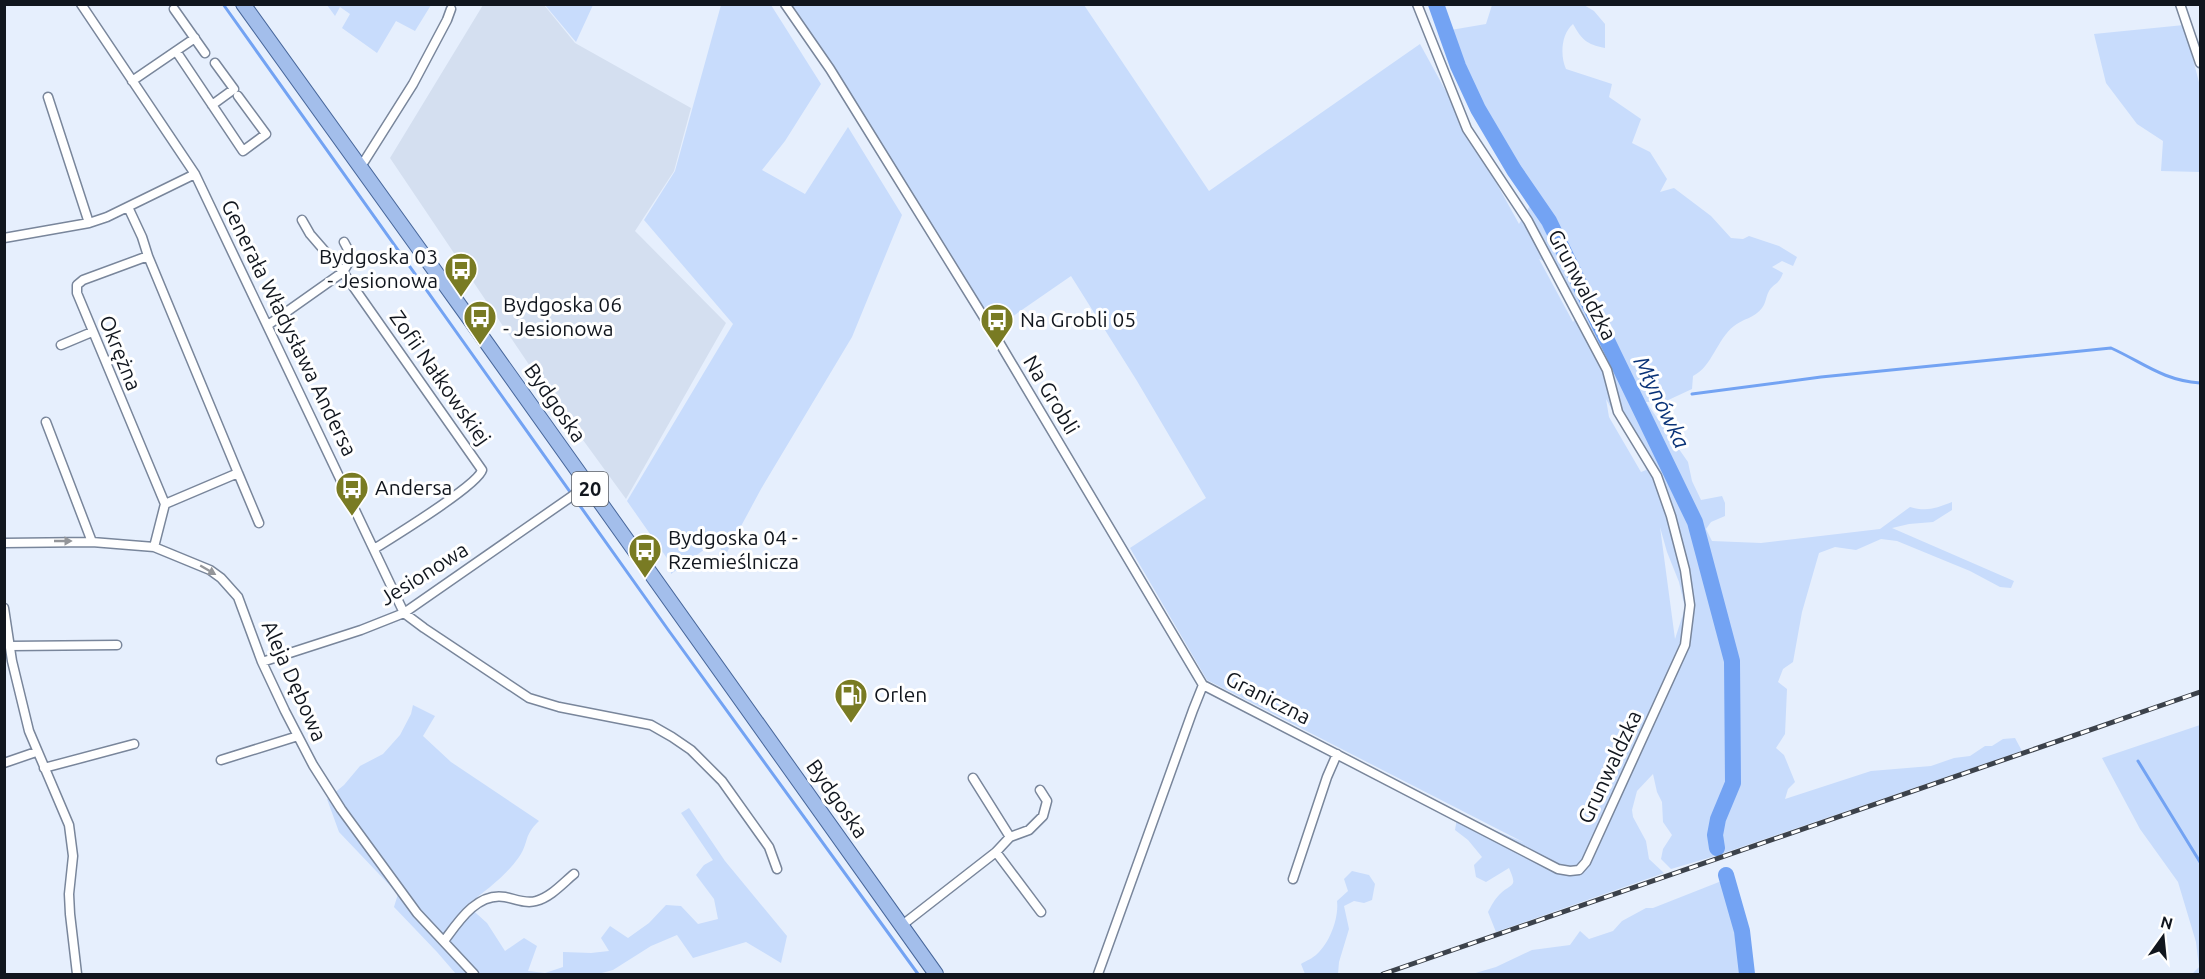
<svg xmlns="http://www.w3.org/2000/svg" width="2205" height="979" font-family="Ubuntu,sans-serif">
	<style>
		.built { fill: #d4dff0 }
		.green { fill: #c8dcfc; fill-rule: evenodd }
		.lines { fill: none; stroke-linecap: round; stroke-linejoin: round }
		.stream { stroke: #73a3f3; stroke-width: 3 }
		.river { stroke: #73a3f3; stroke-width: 16 }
		.street-casing { stroke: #79869b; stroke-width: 11 }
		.primary-casing { stroke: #48679b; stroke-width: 16 }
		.street { stroke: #fff; stroke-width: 8 }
		.primary { stroke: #a3beeb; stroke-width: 14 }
		.rail-casing { stroke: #3c424b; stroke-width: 5 }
		.rail { stroke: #fff; stroke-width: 3; stroke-dasharray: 9; stroke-linecap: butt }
		.oneway { fill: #94969a }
		.labels { text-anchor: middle; stroke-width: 6; stroke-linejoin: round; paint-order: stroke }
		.shield { fill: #fff; stroke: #585c62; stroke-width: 1.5 }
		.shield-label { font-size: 20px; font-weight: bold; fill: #11161e }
		.poi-label { font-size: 21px; fill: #11161e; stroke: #fff; text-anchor: start }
		.street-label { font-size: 21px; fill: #11161e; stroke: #fff }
		.water-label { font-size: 22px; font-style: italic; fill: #0a3378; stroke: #fff }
	</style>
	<rect width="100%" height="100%" fill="#e6effd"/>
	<path class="built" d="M483 5H544L575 43 691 108 674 171 635 231 726 323 626 499 540 381 390 158Z"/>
	<path class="green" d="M327 5H431L415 31 396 21 377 53 342 28 350 14 340 7 335 16Z
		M545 5H593L576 42Z
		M721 5H771L821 84 785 141 762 170 805 194 848 127 902 215 852 337 761 489 725 556 716 541 671 574V564L627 501 733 324 644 220 675 171Z
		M791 5H1084L1209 191 1420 44 1519 224 1531 204 1494 150 1469 103 1439 32 1486 24 1492 5H1584L1594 11 1605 24V48C1586 44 1582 40 1573 24 1561 34 1560 56 1566 69L1612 84 1609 97 1641 119 1632 143 1650 152 1667 179 1660 192 1674 188 1711 216 1731 238 1743 239 1749 236 1779 246 1797 257 1793 266 1782 261 1772 267 1783 273C1778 286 1775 282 1769 291 1766 296 1766 303 1762 308 1755 318 1742 319 1734 326 1717 339 1712 367 1693 376L1692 389 1664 402H1646L1688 462 1692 481 1701 500 1722 496 1725 503V516L1711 522 1706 529 1712 541 1761 543 1880 529 1910 507C1926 512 1937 508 1952 502V510L1933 522 1909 524 1892 528 2014 581 2011 588 2000 587 1970 571 1897 541 1881 539 1856 550 1835 547 1819 553 1802 612 1793 662 1783 669 1778 682 1787 689 1785 734 1776 748 1784 755 1795 782 1788 789 1785 799 1871 771 1931 766 1954 758 1970 756 1985 746H1992L2003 739 2015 738 2022 751 1715 856 1671 869 1661 859 1663 849 1672 835 1663 822 1662 802 1657 792 1653 774 1637 791 1632 810 1633 817 1646 841 1649 859 1664 873 1496 932 1488 912C1491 906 1495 899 1499 895 1512 882 1518 889 1509 868L1486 882 1476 877 1474 865 1482 857 1468 840 1455 830 1457 818 1463 817 1525 843 1207 680 1130 548 1206 498 1137 381 1071 276 993 330ZM1539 259 1552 265 1580 313 1573 322ZM1606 399 1617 419 1630 425 1642 445 1646 470 1641 472 1609 417ZM1660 527 1667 552 1679 582 1685 608 1675 639Z
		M2184 25 2200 86V172L2161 171 2163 141 2137 124 2106 83 2094 34Z
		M413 705 435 716 423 736 451 762 539 821C523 836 529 843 519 857 505 877 486 890 467 905L487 923 505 951 524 938 537 946 528 971 545 973 563 967V952L591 953 609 951 601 938 610 926 628 938 649 923 666 905 681 906 698 924 718 919 714 899 696 875 704 865 713 860 681 813 689 808 725 861 787 936 781 963 746 942 693 958 677 935 651 946 613 970 598 974H456L437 952 394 907 398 894 339 832 327 799 344 785 360 766 383 754 400 735 411 714Z
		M2200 725V974H2192L2199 967 2196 942 2178 882 2140 829 2102 758Z
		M1352 871 1369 875 1375 884 1372 900 1364 903 1354 901 1344 906 1349 929 1339 962 1338 974H1305L1301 964C1306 961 1313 958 1317 954 1330 942 1339 918 1337 901L1348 891 1344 879Z
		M1719 882 1734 887 1744 911 1752 974H1472L1496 967 1532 950 1570 945 1580 931 1589 939 1613 931 1622 921 1646 908H1653Z"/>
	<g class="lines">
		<path class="stream" d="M223 4 669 631 918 974
			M1692 394 1821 377 2111 348C2144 363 2162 380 2200 383
			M2138 761 2200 862"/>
		<path class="river" d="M1436 4 1458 66 1478 109 1514 170 1549 221 1695 522 1732 661 1733 783 1718 819 1715 835 1717 848
			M1726 875 1742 931 1747 974"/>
		<g class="street-casing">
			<path id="street" d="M81 4 195 174 404 613 424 628 529 698 559 707 651 725 672 737 691 750 722 781 769 847 777 869
				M785 4 830 69 996 337 1203 685
				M2180 4 2200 63
				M174 9 205 53
				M176 51 243 151 266 134 238 96
				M132 81 195 38
				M48 97 89 223
				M212 105 234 89 215 63
				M360 168 413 84 447 20 451 9
				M128 207 142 237 148 256 83 280 77 285V293L165 504 154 547
				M302 220 310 234 343 272 352 257 344 242
				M4 238 89 223 107 217 195 174
				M148 256 238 473 165 504
				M268 325 343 272 482 470C478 485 393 537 374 549
				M61 345 92 332
				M46 422 92 542
				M238 473 259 523
				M4 543 92 542 154 547 210 570 221 578 238 597 262 662 285 711 313 765 341 809 417 913 474 974
				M4 608 12 661 29 731 69 825 73 856 69 894 70 914 77 974
				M10 646 117 645
				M262 662 361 630 404 613 588 485
				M1203 685 1558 869 1570 871 1579 870 1586 862 1685 645 1690 605 1685 570 1671 516 1657 476 1618 412 1607 370 1528 221 1467 129 1417 4
				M221 760 298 736
				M4 763 36 752
				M44 768 134 744
				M973 778 1010 837
				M996 852 1041 912
				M1293 879 1327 777 1337 754
				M901 926 996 852 1010 837 1029 830 1043 816 1047 801 1040 790
				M444 941C458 922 477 892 505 897 515 899 526 904 536 901 551 897 563 883 574 874
				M1098 974 1193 710 1203 685"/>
		</g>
		<g class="primary-casing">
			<path id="primary" d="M243 4 476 328 936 974"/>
		</g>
		<use href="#street" class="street"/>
		<use href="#primary" class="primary"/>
		<g class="rail-casing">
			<path id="rail" d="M1383 974 2200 692"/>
		</g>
		<use href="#rail" class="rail"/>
	</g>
	<defs><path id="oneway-solid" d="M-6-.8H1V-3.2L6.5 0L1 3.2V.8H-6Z" transform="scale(1.5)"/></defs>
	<g class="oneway">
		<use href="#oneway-solid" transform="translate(63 541)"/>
		<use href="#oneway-solid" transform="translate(208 570) rotate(30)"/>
	</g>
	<defs>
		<g id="bus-pin" transform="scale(1.725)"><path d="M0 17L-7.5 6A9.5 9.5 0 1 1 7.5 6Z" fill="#797b23" stroke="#fff"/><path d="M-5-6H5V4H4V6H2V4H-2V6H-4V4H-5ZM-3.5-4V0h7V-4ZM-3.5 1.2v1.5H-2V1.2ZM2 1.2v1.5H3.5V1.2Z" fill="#fff"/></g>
		<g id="fuel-pin" transform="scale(1.725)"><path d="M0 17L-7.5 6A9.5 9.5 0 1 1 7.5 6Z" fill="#797b23" stroke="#fff"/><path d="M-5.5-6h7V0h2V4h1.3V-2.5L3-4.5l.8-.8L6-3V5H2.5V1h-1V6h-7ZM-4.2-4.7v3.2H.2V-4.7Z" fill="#fff"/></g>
	</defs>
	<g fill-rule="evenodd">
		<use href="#bus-pin" x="461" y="269"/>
		<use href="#bus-pin" x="480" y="317"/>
		<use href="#bus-pin" x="997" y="320"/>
		<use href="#bus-pin" x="352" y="488"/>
		<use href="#bus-pin" x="645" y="550"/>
		<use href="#fuel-pin" x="851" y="695"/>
	</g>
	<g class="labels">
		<rect class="shield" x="572" y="472" width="36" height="34" rx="4.5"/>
		<g class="shield-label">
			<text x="590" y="496">20</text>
		</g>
		<g class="poi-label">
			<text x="438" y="264" text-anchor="end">Bydgoska 03<tspan x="438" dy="24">- Jesionowa</tspan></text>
			<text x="503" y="312">Bydgoska 06<tspan x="503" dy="24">- Jesionowa</tspan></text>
			<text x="1020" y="327">Na Grobli 05</text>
			<text x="375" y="495">Andersa</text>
			<text x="668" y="545">Bydgoska 04 -<tspan x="668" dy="24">Rzemieślnicza</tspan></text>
			<text x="874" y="702">Orlen</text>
		</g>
		<g class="street-label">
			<text transform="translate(1582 285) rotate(62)" y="7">Grunwaldzka</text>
			<text transform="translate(289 328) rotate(64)" y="7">Generała Władysława Andersa</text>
			<text transform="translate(120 353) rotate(68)" y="7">Okrężna</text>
			<text transform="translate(440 378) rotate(55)" y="7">Zofii Nałkowskiej</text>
			<text transform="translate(1051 395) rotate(59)" y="7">Na Grobli</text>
			<text transform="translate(555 403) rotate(55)" y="7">Bydgoska</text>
			<text transform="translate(424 574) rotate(-32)" y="7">Jesionowa</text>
			<text transform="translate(294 681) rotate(66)" y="7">Aleja Dębowa</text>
			<text transform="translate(1268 698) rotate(27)" y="7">Graniczna</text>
			<text transform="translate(1610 767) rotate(-65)" y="7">Grunwaldzka</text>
			<text transform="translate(837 799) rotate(55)" y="7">Bydgoska</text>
		</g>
		<g class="water-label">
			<text transform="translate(1662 402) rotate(64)" y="8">Młynówka</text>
		</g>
	</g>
	<rect width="2205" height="979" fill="none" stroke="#11161e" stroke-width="12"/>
	<g transform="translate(2163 937) rotate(15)" stroke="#ffffff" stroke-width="4.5" paint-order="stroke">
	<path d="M0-4.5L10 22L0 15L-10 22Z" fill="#11161e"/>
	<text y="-9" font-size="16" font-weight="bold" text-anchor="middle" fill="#11161e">N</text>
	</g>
</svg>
